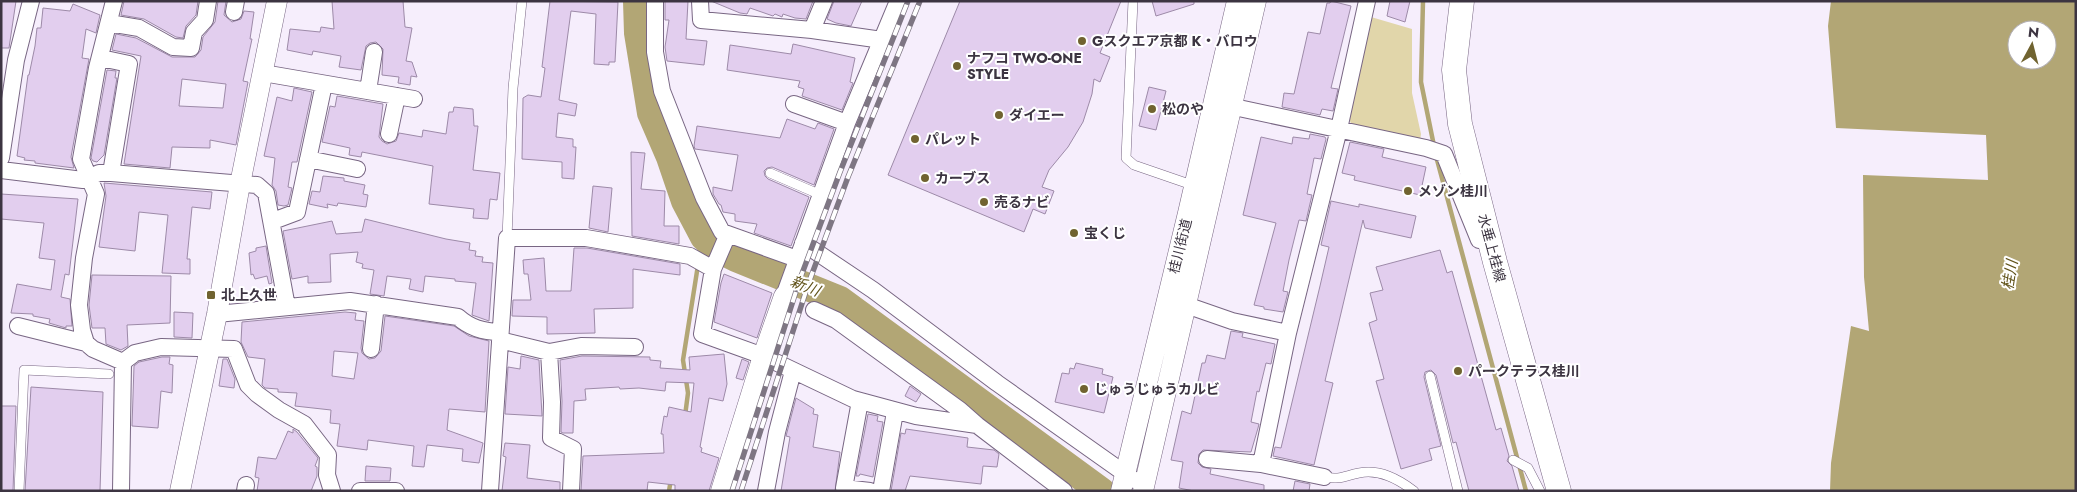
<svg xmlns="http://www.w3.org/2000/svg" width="2077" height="492" font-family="Jost,'Noto Sans JP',sans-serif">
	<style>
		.green { fill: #e1d6aa }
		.water { fill: #b2a675; fill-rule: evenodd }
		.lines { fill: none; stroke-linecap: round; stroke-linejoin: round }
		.stream { stroke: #b2a675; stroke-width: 4.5 }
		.river { stroke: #b2a675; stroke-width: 28 }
		.building { fill: #e2ceee; stroke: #9d8aa8; fill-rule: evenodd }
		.service-casing { stroke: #786683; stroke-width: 10 }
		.minor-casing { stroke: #786683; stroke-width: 18 }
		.tertiary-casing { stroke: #786683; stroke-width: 21 }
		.secondary-casing { stroke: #786683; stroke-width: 25 }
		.service { stroke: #fff; stroke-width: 9 }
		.minor { stroke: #fff; stroke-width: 16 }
		.tertiary { stroke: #fff; stroke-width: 20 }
		.secondary { stroke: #fff; stroke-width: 24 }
		.rail-casing { stroke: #7e7683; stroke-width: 5.5 }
		.rail { stroke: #fff; stroke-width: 4; stroke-dasharray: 11; stroke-linecap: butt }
		.poi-dot { fill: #706330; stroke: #fff; stroke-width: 2 }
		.labels { text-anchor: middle; stroke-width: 4; stroke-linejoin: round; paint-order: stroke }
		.poi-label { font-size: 14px; font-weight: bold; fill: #3c3441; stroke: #fff; text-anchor: start }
		.street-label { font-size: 14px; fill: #3c3441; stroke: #fff }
		.water-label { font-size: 15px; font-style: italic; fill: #61531a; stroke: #fff }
	</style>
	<rect width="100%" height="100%" fill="#f6eefc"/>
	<path class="green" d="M1371 17 1412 29V93L1421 134 1420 141 1352 126 1348 116Z"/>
	<path class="water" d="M1831 1H2076V491H1830L1831 463 1851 326 1869 331 1864 277 1863 175 1988 180 1986 135 1836 128 1828 26ZM2017 30H2047V60H2017Z"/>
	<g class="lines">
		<path class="stream" d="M1423 1 1421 82 1434 146
			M1436 156 1526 491
			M699 258 704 237
			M685 416 688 393 683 360 698 265
			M669 491 671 479"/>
		<path class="river" d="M637 1 638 33 651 113 670 157 685 201 704 237 716 248 736 258 840 300 1101 491"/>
	</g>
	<path class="building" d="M1 1H16L9 48H1Z
		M124 1H198L196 15 186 26 183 38 176 37 144 19 121 15Z
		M218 1H226L224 15 232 22 241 19 244 11 254 12 250 39H252L243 81 248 82 236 145 210 140V148L172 147 170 168 124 164 141 56 112 50 116 34 136 38 172 57H195L201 50 203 37 215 22ZM182 79 226 84 223 108 179 106Z
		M332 1H403L405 27 412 28 406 61 412 62 417 77 411 76 410 85 398 83 399 77 382 75 383 49 376 42 370 43 366 46 361 70 339 67 341 56 313 51 312 55 287 50 290 29 320 32 321 27 334 29Z
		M550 1 618 2 615 62H609V65L594 64 596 14 571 11 559 100 577 104 575 116 558 113 556 137 573 139V147H576L574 179 562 178V162L522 159 523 98 528 95 541 97 545 68 542 67Z
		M665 1H688L686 39 707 41 704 65 667 61 665 47 669 20H665Z
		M711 1H813L806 19 795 18 783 14 782 17 775 14 773 16 750 8 747 14 740 13Z
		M834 1H862L851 26 836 23 827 19Z
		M960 1H1121L1100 53 1110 57 1100 82 1094 79 1092 94 1083 122 1068 147 1049 170 1042 187 1054 191 1045 214 1033 209 1024 232 888 175Z
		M1152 1H1194V4L1156 16Z
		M1331 1 1351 6 1331 88 1338 89 1333 111 1322 109 1320 115 1282 107 1284 93 1294 94 1308 32 1320 34 1327 3H1330Z
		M1390 1H1410L1405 22 1387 16Z
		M73 4 100 15 96 33 86 29 82 58 89 59 71 157 74 168 35 163V161L24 160 25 158 17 156 28 75H29L35 46 37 28H41L43 8 70 11Z
		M793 44 855 58 850 82 853 83 842 110 802 96 804 89 798 87 800 81 727 70 730 45 791 54Z
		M107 70 116 71 115 78H117L104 155 97 162 93 161 91 158Z
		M1149 87 1166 91 1156 130 1139 126Z
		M294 88 312 92 297 162H292L288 187 292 188 288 205 284 206 278 205 276 191 272 185 275 158 264 156 277 97 292 101Z
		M337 96 383 104 379 137 382 141 387 144 396 141 399 133 422 137 423 130 446 134 449 112H453L454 107 473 109 474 126H478L473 170 500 173 497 200 490 199 488 219 473 218 474 209 429 204 433 166 362 152 361 157 349 155 350 148 322 142 330 106 335 107Z
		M787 119 815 129 818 123 834 129 814 185 772 167 767 168 764 171 765 176 768 179 809 197 791 246 754 233 757 224 735 221V214L723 212 721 205 719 204 713 194V187L732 191 738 155 695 149 694 146 697 126 780 138Z
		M1310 134 1325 137 1326 139 1321 159 1314 158 1307 194 1312 195 1306 221 1299 220 1289 260 1283 291 1288 292 1283 312 1264 309V307L1254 305 1276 223 1243 215 1261 137 1292 144 1293 137 1309 139Z
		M1350 142 1384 149 1382 157 1426 167 1420 195 1354 180 1355 176 1342 173Z
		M631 152 645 153 641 189 665 191 664 226H679V244L632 236Z
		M323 176 344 178V181L365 185 363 194 368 195 366 207 338 203 337 206 327 204 328 208 309 204 312 191 320 192Z
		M104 183 212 192 210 209 192 207 187 259H190V274L162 273 168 215 139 212 135 251 99 247 106 196Z
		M593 186 612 188 608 232 589 228Z
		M1 194 78 199 69 275 65 274 61 297 70 299 72 326H66V328L49 323 50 319 33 316V314L11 313 17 284 51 290 55 260 39 258 44 223 1 219Z
		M1331 201 1359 207V204L1416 216 1411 238 1365 228 1363 220 1325 381 1333 383 1314 465 1273 456 1275 447 1281 448 1320 286 1329 247 1321 245Z
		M365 219 446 239 470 243 469 250 476 251 475 256 483 257 482 262 493 263 489 321 472 315 476 283 455 281V279L425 276 423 292 409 289 411 279 387 276 384 296 370 294 374 270 362 268 363 264 356 262 358 252 330 254 331 282 308 283V276L292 279 283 231 332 221 336 234 362 232Z
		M266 246 272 283 269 284 267 276 255 279 253 274 251 275 249 253 256 251V248Z
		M574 248H587L680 264V275L633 269V308L594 309 595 333 547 334V317L512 316 513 300H531L528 274H524L523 260 544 258 546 291H571Z
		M1440 250 1447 273 1452 271 1496 430 1501 428 1509 456 1507 461 1512 466 1519 491H1469L1456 442 1453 443 1436 375 1431 370 1425 372 1424 377 1441 446 1429 449 1432 460 1401 469 1376 381 1384 379 1369 323 1377 320 1370 293 1383 290 1376 267Z
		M724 274 772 293 757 338 714 322 721 283Z
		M92 275 171 276 170 323 127 325 128 346 121 350 106 344 105 328H92L89 305Z
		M174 312 193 313 192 338 174 337Z
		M345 312 356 313 355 320 364 321 361 348 362 353 369 359 375 358 381 351 385 316 454 326 469 336 489 341 485 412 449 409 447 430 483 443 479 463 462 461 463 449 427 445 424 467 412 466 414 446 368 440 367 450 337 446 340 424 330 423 331 410 295 406 297 393 278 392V389L265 388 262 385 265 359 248 357 241 342 242 322ZM334 351 358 353 354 379 332 376Z
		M1231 331 1243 333 1242 337 1275 344 1271 364 1266 363 1259 392 1257 391 1251 422 1259 424 1258 428 1251 452 1203 450 1199 454 1198 463 1202 467 1211 469 1210 474 1264 485V491H1194L1179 488 1183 462 1171 460 1182 411 1191 414 1202 363H1205L1207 355 1225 359Z
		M724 354 727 384 723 401 709 398 700 447 702 448 701 452 719 458 709 491H675V485L648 482 647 491H581L583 456 664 453 663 434H661L664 416 667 417 669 407 691 412 694 383 666 382 665 391 639 388 620 389 619 387 585 389 586 400 574 401 573 433H563L561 432 562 401 560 360 582 356 650 357V360L661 361 660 368 690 370 689 357Z
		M521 356 539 360 542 416 505 414 508 367 520 369Z
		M162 357H170L169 364 173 365 172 393 161 391 158 428 132 426 134 366 139 362Z
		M223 359H227L235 379 234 388 219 386Z
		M742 359 749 362 743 380 736 378Z
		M1076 363 1103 369 1102 374 1113 377 1104 413 1055 402 1062 373 1069 374 1070 368 1074 369Z
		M910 386 921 394 916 402 905 396Z
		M31 387 103 392 100 491H25Z
		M796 398 814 409 813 414 818 415 813 447 840 452 835 491H781L790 437 786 436Z
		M1 406H16L13 491H1Z
		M868 414 878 416 877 421 883 422 873 477 860 474 859 476H856Z
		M293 429 297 432 318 458 315 466 317 467V476L311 491H257L259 478 255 477 258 457 276 459 288 431 293 433Z
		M906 429 968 438 967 447 994 450 999 454 997 467 983 466 981 484 910 476 905 491H891L901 433 905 434Z
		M505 443 530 445 527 478 560 482V491H502L506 457 503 456Z
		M366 466 391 468 390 481H365Z
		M1295 481 1310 484 1309 491H1293Z"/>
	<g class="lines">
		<g class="service-casing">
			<path id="service" d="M1133 1 1126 158 1134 165 1195 186
				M770 173 821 195
				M507 238 513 88 522 1
				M1430 376 1458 491
				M1513 460 1528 468 1540 491
				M1324 477C1340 480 1344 476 1359 473 1380 469 1398 479 1414 491
				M19 491 24 370 109 374"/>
		</g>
		<g class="minor-casing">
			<path id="minor" d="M114 1 97 68 81 159 96 194 84 258 79 305 82 330 86 343 93 349 123 362 121 491
				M655 1V52L662 91 704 198 722 232 797 259
				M700 1 701 20 812 30 882 40
				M234 12 236 1
				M109 23 139 28 173 47 191 48 194 32 205 20 208 1
				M812 30 824 1
				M101 58 129 64 111 173
				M263 73 414 99
				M368 91 374 52
				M794 104 847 123
				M1220 104 1426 148 1444 154 1479 240
				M389 134 397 96
				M1 158 16 60 31 1
				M308 159 357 169
				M1 170 83 180 99 173H111L257 185 266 193 287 307
				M273 221 297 212 324 84
				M728 234 713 269 702 334 763 356 853 399 916 416 977 425 1064 491
				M803 243 873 290 997 383 1134 480
				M784 296 847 123 898 1
				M1186 305 1232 321 1288 333
				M814 310 836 320 960 410 977 425
				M217 314 350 301 458 317C470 328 484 332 500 332
				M18 326 86 343
				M500 340 549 352 581 346 635 347
				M371 349 376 304
				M549 352 552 402 551 438 573 449 571 491
				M123 362 135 353 161 347 234 349 248 385 257 394 279 410 304 424 328 455 327 475 332 491
				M860 401 844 488 870 491
				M1207 459 1261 464
				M1324 477 1261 464 1288 333 1339 129 1367 1
				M245 491 246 485
				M360 491H396
				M490 491 507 238H586L690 256 713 269
				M766 491 777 432 793 371
				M881 491 895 412"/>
		</g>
		<g class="tertiary-casing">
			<path id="tertiary" d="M180 491 217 314 240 184 277 1
				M721 491 763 356 784 296
				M1121 491 1188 213 1237 1
				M1143 491 1256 1"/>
		</g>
		<g class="secondary-casing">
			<path id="secondary" d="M1462 1 1454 70 1460 124 1495 262 1559 491"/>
		</g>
		<use href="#service" class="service"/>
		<use href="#minor" class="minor"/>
		<use href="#tertiary" class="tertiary"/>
		<use href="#secondary" class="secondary"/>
		<g class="rail-casing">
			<path id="rail" d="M732 491 800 279 840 172 908 1
				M741 491 809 282 848 177 920 1"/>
		</g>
		<use href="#rail" class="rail"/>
	</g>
	<g class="poi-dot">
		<circle cx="1082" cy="41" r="5"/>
		<circle cx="957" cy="66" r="5"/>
		<circle cx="1152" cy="109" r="5"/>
		<circle cx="999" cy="115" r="5"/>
		<circle cx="915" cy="139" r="5"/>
		<circle cx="925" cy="178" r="5"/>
		<circle cx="1408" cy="191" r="5"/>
		<circle cx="984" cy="202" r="5"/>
		<circle cx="1074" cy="233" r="5"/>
		<rect x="206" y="290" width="10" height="10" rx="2.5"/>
		<circle cx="1458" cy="371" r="5"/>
		<circle cx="1084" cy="389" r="5"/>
	</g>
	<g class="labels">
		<g class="poi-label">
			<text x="1092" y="46">Gスクエア京都 K・バロウ</text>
			<text x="967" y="63">ナフコ TWO-ONE<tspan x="967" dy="16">STYLE</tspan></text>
			<text x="1162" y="114">松のや</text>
			<text x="1009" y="120">ダイエー</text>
			<text x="925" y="144">パレット</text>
			<text x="935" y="183">カーブス</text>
			<text x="1418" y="196">メゾン桂川</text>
			<text x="994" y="207">売るナビ</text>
			<text x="1084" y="238">宝くじ</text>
			<text x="221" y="300">北上久世</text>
			<text x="1468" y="376">パークテラス桂川</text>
			<text x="1094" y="394">じゅうじゅうカルビ</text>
		</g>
		<g class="street-label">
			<text transform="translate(1180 246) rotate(-76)" y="5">桂川街道</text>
			<text transform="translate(1492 248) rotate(75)" y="5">水垂上桂線</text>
		</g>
		<g class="water-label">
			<text transform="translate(2010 275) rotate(-81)" y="5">桂川</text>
			<text transform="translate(805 286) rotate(22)" y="5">新川</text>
		</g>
	</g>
	<rect width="2077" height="492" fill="none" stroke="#3c3441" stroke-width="5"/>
	<g transform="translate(2032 45) rotate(7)"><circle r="24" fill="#ffffff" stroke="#b1aeb3"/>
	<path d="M0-4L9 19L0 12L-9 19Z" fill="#706330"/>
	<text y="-8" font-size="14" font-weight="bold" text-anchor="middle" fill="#3c3441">N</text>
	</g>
</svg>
